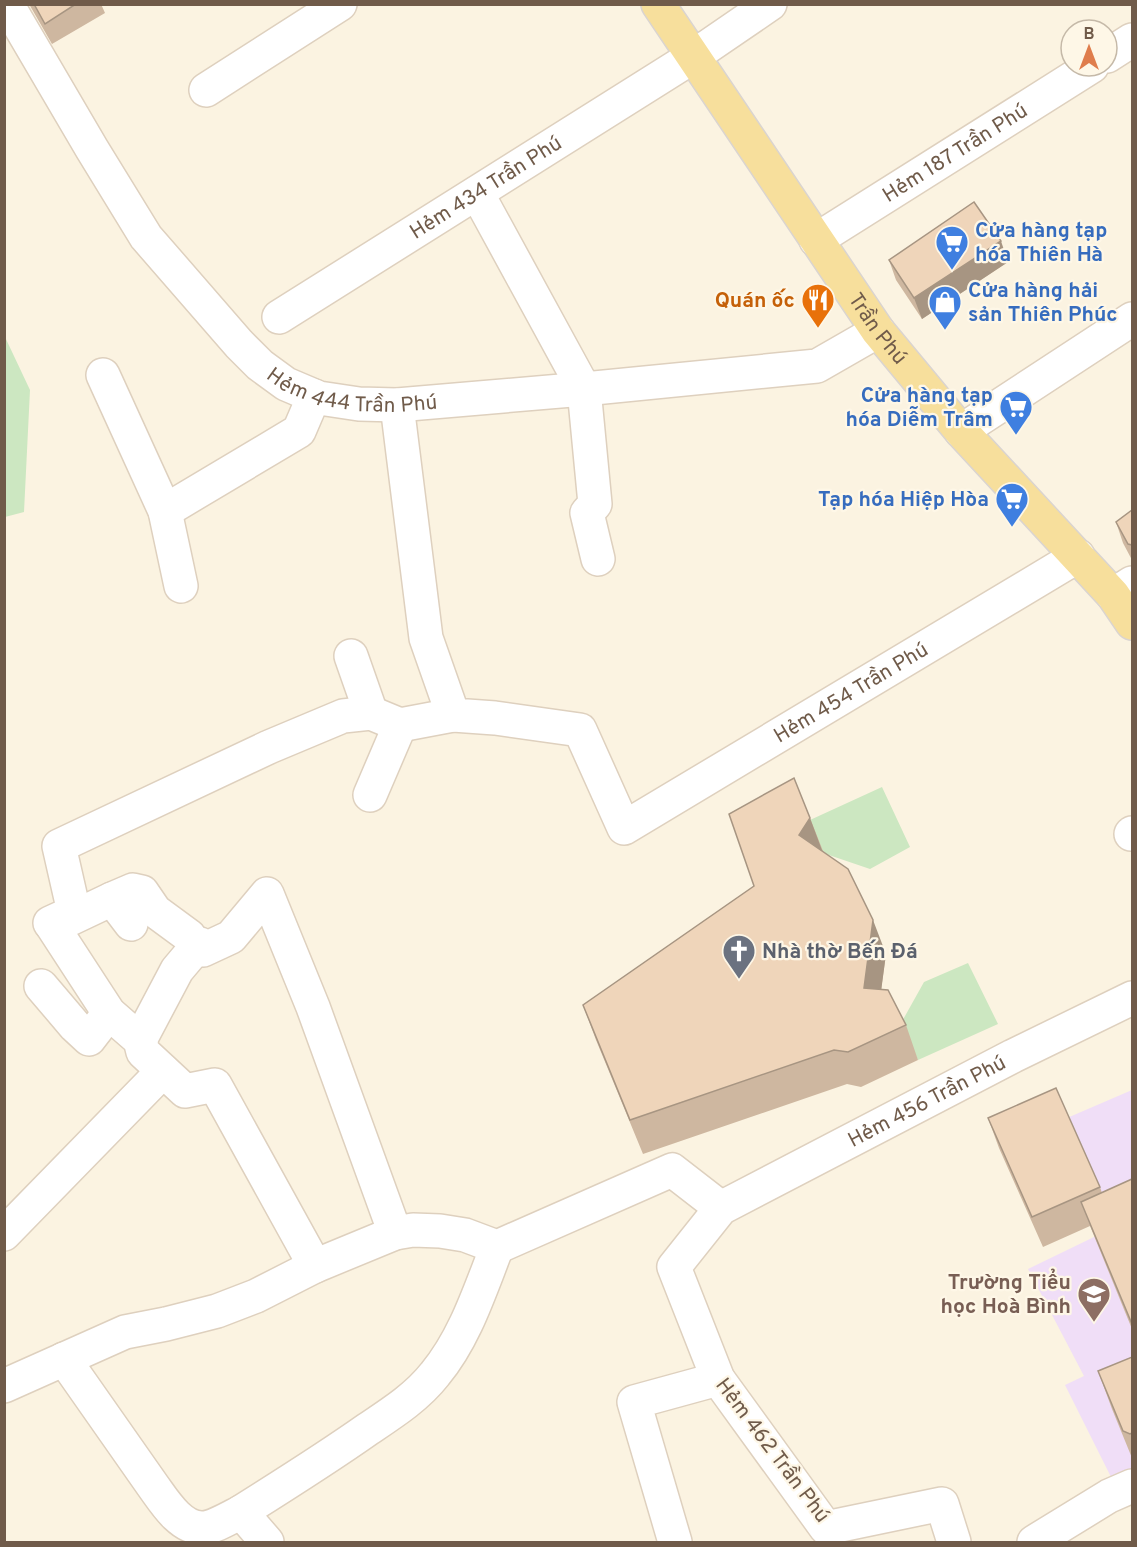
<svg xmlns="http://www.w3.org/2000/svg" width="1137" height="1547" font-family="Overpass,sans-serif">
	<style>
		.education { fill: #f0def7 }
		.green { fill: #cce7c1 }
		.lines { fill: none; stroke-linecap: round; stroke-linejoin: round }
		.minor-casing { stroke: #ded0be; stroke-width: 36 }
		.major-casing { stroke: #dad4d0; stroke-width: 36 }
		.minor { stroke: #fff; stroke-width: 33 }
		.major { stroke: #f7df9c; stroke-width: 33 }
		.wall { fill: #ceb7a0 }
		.shaded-wall { fill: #a79582 }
		.building { fill: #efd5ba; stroke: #a79582; stroke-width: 1.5 }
		.labels { text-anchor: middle; stroke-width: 4.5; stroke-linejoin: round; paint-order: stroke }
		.street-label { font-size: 21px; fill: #705b4a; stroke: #fef7e7 }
		.shop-label { font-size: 21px; font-weight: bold; fill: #366cbe; stroke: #fef7e7; text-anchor: start }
		.food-label { font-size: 21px; font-weight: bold; fill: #c56008; stroke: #fef7e7; text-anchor: end }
		.worship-label { font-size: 21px; font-weight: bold; fill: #5b616d; stroke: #fef7e7; text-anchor: start }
		.education-label { font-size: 21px; font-weight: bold; fill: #785e54; stroke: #fef7e7; text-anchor: end }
	</style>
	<rect width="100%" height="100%" fill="#fbf3e1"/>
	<path class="education" d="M1132 1090V1488L1119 1493 1065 1385 1084 1376 1028 1269 1094 1237 1116 1230 1067 1118Z"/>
	<path class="green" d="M5 337 30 390 24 512 5 517Z
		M882 787 910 847 870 869 823 853 810 820Z
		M968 963 998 1024 918 1060 900 1025 924 982Z"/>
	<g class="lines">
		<g class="minor-casing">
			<g id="minor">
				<path id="s1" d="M7 4 92 149 146 237 239 344 260 365 286 384 319 398 359 404 397 405 584 389 817 366 878 331"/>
				<path d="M1107 56 1132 40"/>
				<path d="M206 90 340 4"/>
				<path d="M477 193 584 389 595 504 587 513 598 559"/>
				<path id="s2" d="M816 240 1092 66"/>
				<path id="s3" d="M279 317 694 56 770 4"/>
				<path d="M103 375 165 511 181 586"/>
				<path id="s4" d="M397 405 426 638 453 715 495 718 580 730 624 828 1078 556"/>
				<path d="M961 431 1132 319"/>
				<path d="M165 511 299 431 314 396"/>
				<path d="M1113 595 1132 583"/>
				<path d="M351 656 371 713"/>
				<path d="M370 795 400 725"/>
				<path d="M1131 834 1132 833"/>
				<path d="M112 899 133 890 142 892 155 911 189 936 195 946 193 951 177 970 140 1040"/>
				<path d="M50 923 74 912 59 846 269 747 343 716 371 713 400 725 453 715"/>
				<path d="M131 924 112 899 53 927 109 1013 140 1040 143 1052 185 1091 215 1085 315 1266"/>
				<path d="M195 946 200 944 203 950 231 937 267 894 313 1007 395 1233"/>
				<path d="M41 986 75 1026 89 1039 109 1013"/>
				<path d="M4 1234 163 1071"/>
				<path d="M64 1359 153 1486C164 1501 180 1528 202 1528 213 1528 231 1517 241 1512"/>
				<path d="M4 1386 125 1332 166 1324 217 1311 256 1296 315 1266 395 1233 413 1230 440 1231 465 1235 497 1247 672 1170 721 1208"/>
				<path d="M267 1542 241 1512C284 1485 327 1458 368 1429 392 1413 417 1397 435 1374 465 1338 480 1290 497 1247"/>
				<path d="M675 1542 634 1402 718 1379"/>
				<path id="s5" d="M954 1542 942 1504 826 1528 718 1379 674 1267 721 1208 1013 1056 1132 998"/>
				<path d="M1034 1542 1109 1496 1132 1486"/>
			</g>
		</g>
		<g class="major-casing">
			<g id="major">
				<path id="s6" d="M658 4 878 331 961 431 1113 595 1132 623"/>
			</g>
		</g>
		<use href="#minor" class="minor"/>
		<use href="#major" class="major"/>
	</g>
	<path class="wall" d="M29 4H101L105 13 52 44Z
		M889 260 1008 262 922 319 896 280Z
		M1132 510V560L1123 543 1116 522Z
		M810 818 823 851 886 954 881 990 906 1025 918 1060 861 1087 847 1084 643 1154 596 1040 583 1005 754 886Z
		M988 1118 1100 1187 1102 1193 1132 1179V1329L1090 1226 1043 1247 999 1148Z
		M1132 1357V1458L1112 1409 1098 1371Z"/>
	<path class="shaded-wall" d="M1001 241 1008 262 922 319 914 298Z
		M810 818 823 853 799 835Z
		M873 920 886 954 877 1022 864 988Z"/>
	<path class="building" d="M34 4H76L45 24Z
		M974 202 1001 241 914 298 889 260Z
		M1132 510V545L1128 544 1116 522Z
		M794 778 810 818 799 835 848 869 873 920 864 988 888 990 906 1025 848 1052 834 1050 630 1120 583 1005 754 886 729 814Z
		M1056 1088 1100 1187 1032 1217 988 1118Z
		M1132 1179V1324L1081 1202Z
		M1132 1357V1433L1130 1434 1123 1431 1098 1371Z"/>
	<defs>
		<g id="supermarket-pin" transform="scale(1.725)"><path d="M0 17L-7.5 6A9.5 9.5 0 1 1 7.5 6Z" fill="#3f7fe0" stroke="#fef7e7"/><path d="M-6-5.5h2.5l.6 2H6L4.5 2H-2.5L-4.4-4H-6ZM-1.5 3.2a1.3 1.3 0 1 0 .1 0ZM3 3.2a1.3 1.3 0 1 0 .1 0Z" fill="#fff"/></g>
		<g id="restaurant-pin" transform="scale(1.725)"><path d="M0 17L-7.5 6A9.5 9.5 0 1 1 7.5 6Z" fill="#e8710a" stroke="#fef7e7"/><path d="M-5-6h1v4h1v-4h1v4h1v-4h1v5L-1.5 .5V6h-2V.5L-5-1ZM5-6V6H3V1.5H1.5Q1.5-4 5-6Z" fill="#fff"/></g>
		<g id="shop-pin" transform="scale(1.725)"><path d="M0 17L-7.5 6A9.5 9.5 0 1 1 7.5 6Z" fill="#3f7fe0" stroke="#fef7e7"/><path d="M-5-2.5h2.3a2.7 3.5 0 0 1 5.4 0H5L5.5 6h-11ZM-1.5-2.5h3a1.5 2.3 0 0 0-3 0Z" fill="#fff"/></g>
		<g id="church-pin" transform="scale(1.725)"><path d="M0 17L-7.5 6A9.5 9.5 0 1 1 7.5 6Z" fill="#6b7280" stroke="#fef7e7"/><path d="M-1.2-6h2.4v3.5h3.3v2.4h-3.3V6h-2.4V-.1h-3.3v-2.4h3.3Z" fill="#fff"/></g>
		<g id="school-pin" transform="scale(1.725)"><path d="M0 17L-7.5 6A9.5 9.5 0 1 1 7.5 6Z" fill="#8d6e63" stroke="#fef7e7"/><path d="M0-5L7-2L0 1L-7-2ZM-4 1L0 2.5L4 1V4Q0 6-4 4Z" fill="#fff"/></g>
	</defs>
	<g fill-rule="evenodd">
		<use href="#supermarket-pin" x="952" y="242"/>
		<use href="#restaurant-pin" x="818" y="300"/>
		<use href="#shop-pin" x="945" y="302"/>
		<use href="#supermarket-pin" x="1016" y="407"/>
		<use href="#supermarket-pin" x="1012" y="499"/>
		<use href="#church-pin" x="739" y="951"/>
		<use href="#school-pin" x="1094" y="1294"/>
	</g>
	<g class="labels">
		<g class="street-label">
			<text dy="7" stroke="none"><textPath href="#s2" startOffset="164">Hẻm 187 Trần Phú</textPath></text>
			<text dy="7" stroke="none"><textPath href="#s3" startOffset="244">Hẻm 434 Trần Phú</textPath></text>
			<text dy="7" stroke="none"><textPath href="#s6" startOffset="392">Trần Phú</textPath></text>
			<text dy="7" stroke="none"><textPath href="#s1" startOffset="542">Hẻm 444 Trần Phú</textPath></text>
			<text dy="7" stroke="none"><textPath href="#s4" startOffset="816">Hẻm 454 Trần Phú</textPath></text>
			<text dy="7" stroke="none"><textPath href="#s5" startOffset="770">Hẻm 456 Trần Phú</textPath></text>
			<text transform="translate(773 1450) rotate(53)" y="7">Hẻm 462 Trần Phú</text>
		</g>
		<g class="shop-label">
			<text x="975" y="237">Cửa hàng tạp<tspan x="975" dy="24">hóa Thiên Hà</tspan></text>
			<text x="968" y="297">Cửa hàng hải<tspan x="968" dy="24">sản Thiên Phúc</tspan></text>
			<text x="993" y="402" text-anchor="end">Cửa hàng tạp<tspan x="993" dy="24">hóa Diễm Trâm</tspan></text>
			<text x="989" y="506" text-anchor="end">Tạp hóa Hiệp Hòa</text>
		</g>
		<g class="food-label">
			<text x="795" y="307">Quán ốc</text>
		</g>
		<g class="worship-label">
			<text x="762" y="958">Nhà thờ Bến Đá</text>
		</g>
		<g class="education-label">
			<text x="1071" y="1289">Trường Tiểu<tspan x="1071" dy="24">học Hoà Bình</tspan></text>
		</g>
	</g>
	<rect width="1137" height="1547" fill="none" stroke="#705b4a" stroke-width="12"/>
	<g transform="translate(1089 48)"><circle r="28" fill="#fef7e7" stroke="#c5b9a8" stroke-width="1.5"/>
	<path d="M0-4.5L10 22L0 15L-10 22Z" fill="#df7d4c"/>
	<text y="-9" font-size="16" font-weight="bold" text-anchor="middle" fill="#705b4a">B</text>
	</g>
</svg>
